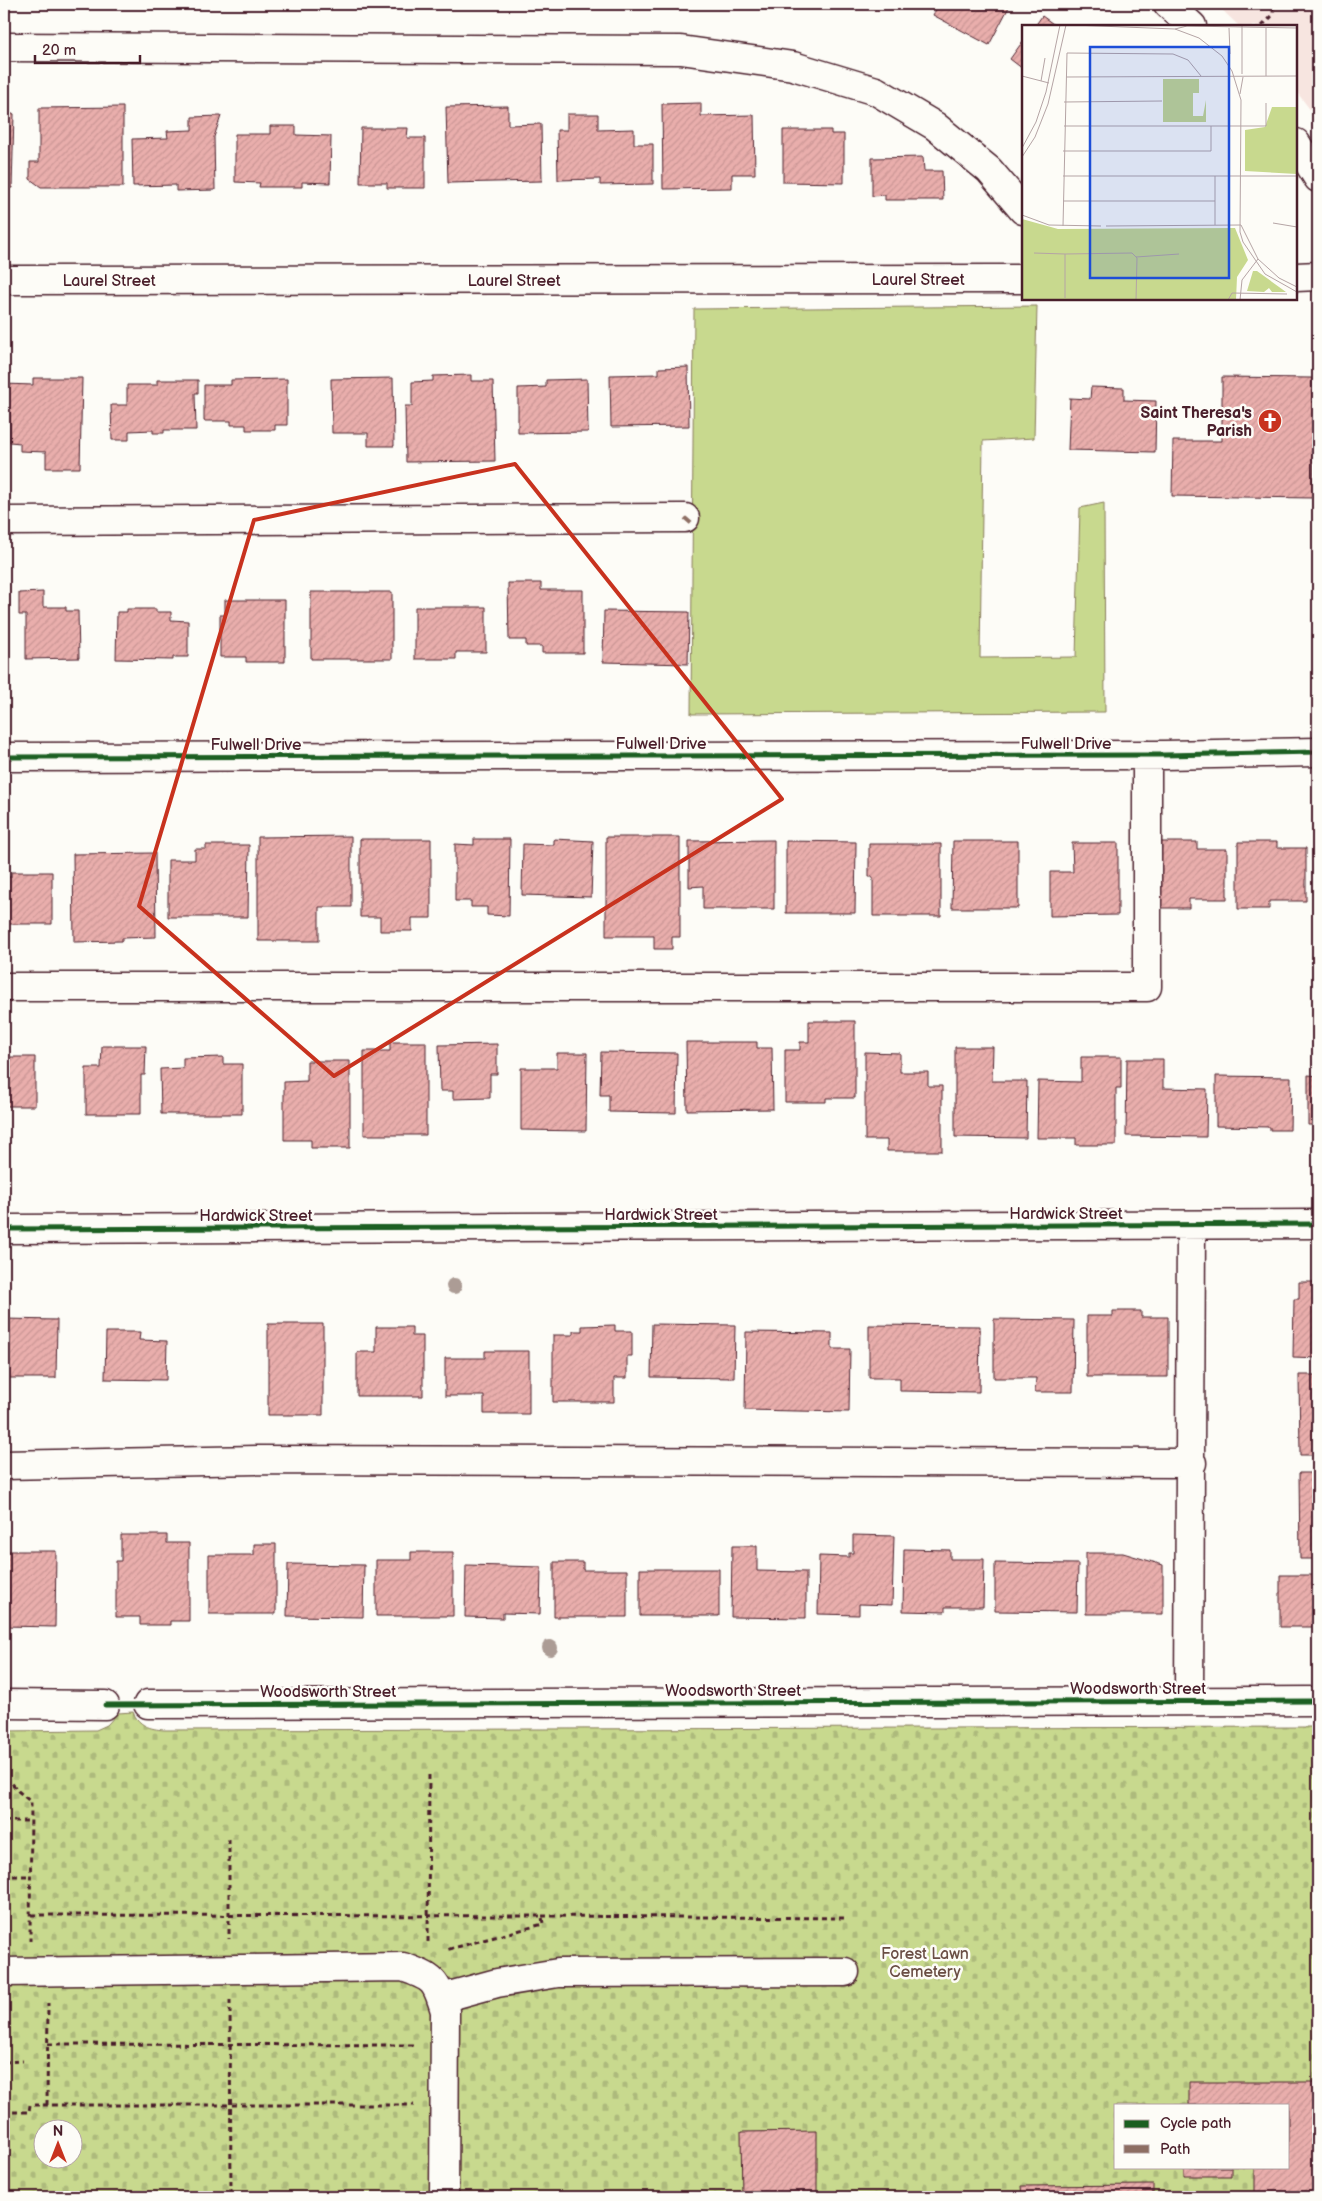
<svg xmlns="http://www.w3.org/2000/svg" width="1322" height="2201" font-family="'Balsamiq Sans',sans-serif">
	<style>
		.built { fill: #f7e5e0 }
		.grass { fill: #c8d98e; stroke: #897c5c }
		.cemetery { fill: url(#cemetery-stones); stroke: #897c5c; fill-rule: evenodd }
		.building { fill: url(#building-hatch); stroke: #4a1f2b }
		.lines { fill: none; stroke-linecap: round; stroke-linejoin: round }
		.minor-casing { stroke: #4a1f2b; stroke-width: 31 }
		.major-casing { stroke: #4a1f2b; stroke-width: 31 }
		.path { stroke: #4a1f2b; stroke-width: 3; stroke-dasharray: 5 4; stroke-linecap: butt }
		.minor { stroke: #fdfcf7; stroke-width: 28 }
		.major { stroke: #fdfcf7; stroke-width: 28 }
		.quiet { stroke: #8d6e63; stroke-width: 4; stroke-dasharray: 8 4; stroke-linecap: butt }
		.cycleway-casing { stroke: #fdfcf7; stroke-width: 8 }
		.cycleway { stroke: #1b5e20; stroke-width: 5 }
		.tree { fill: #ac9c95 }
		.marked { fill: none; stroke: #c8321e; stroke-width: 4; stroke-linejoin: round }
		.labels { text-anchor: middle; stroke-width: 5; stroke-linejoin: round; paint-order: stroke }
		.street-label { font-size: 16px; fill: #4a1f2b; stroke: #fdfcf7 }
		.poi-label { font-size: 16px; font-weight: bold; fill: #4a1f2b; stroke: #fdfcf7; text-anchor: end }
		.park-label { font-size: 16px; fill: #6a4e44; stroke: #fdfcf7 }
		.inset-road { fill: none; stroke: #b5a4a5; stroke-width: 1 }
		.view { fill: #1d4ed8; fill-opacity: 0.15; stroke: #1d4ed8; stroke-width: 2.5 }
		.inset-edge { fill: none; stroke: #4a1f2b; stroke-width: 2.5 }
	</style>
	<defs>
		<pattern id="cemetery-stones" width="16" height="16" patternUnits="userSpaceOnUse" patternTransform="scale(1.25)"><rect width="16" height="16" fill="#c8d98e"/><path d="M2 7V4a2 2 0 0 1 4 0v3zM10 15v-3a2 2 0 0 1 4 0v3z" fill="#adba7b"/></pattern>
		<pattern id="building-hatch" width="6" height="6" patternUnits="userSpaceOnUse" patternTransform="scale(1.25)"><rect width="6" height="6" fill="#e9aeac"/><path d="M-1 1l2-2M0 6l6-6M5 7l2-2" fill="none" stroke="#c99594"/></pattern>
	</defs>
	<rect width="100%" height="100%" fill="#fdfcf7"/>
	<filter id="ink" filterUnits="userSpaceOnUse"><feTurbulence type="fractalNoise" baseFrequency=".02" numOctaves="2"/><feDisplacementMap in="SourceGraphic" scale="10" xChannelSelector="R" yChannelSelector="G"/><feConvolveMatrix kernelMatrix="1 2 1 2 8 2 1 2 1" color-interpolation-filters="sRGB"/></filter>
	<g filter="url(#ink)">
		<path class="built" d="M1216 4H1318V120L1296 91V26H1239Z"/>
		<path class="grass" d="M1037 306 1034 438 983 441 980 658 1076 657 1080 508 1104 503 1105 712 691 714 694 309Z"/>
		<path class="cemetery" d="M133 1712C139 1726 150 1729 164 1730L1318 1727V2197H4V1731L96 1730 107 1725 118 1713ZM1116 2105H1288V2167H1116ZM42 2128H72V2158H42Z"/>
		<path class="building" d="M939 4H1006L1010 5 989 45 933 15Z
			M1042 16 1056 26H1035Z
			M1023 41V69L1010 59Z
			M701 103V116L754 115 755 174H732V188L663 189 662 104Z
			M508 106V125L541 124 542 181 448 183 446 107Z
			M123 107V187H41L30 179V162H39V108Z
			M4 114H14L12 188H4Z
			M567 114H598V130L634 129V144H653V184L600 185V179L558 180 557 130H567Z
			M221 116 214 137 215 190 176 191V185L133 186 132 139 168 138 167 131 192 130V117Z
			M270 126H296V135L331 136 330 183 302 182V187H259L260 183 235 182V134H270Z
			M361 128H408L407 138H425V188H387V183H360Z
			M783 130H831V134H844V183L783 182Z
			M923 157 924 171H942L943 200H885V195L872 196V158Z
			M688 367 689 426 611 427 610 375 659 374V368Z
			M471 375V381H493L495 461 406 462 405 406H412V382L433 381V376Z
			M1222 377 1312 378V402H1318V440H1314L1313 498 1172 496 1173 441H1222Z
			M33 378H82L80 468H46V452L20 451V443L10 442V412H4V384L33 385Z
			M393 378 394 446H368V433H332L331 379Z
			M287 379V425H275V430H246V425H231V421H204V385H231V380Z
			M587 379 588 432 518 433V388L546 387V380Z
			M157 380H198V393H195L196 430H164V433H153V430L129 431V440H112L111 405H127V385H157Z
			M1091 387 1124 388V400L1156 401 1155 452 1068 450 1070 398 1090 399Z
			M508 583H541V590H583V653H542V646H526V640H509Z
			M43 592V607H66V611H78L79 658 26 659V615H19V593Z
			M311 592H392V659H311Z
			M225 600H285V662H246V657H220V615H225Z
			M415 607H486V652H456V659H415Z
			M127 609H156V612H171V620L188 621V657H173V660L116 659 117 612H127Z
			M604 611 689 612 688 664 603 662Z
			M351 836V907H319V941H258V837Z
			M606 837H680V937H672V949H654V936H606Z
			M360 839H431V918H412V931H380V917H360Z
			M474 839H510L509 916 487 915V907H471V901H455V844L474 845Z
			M554 839 593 841 591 897 522 895 523 844 554 845Z
			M774 840V909H703V886L689 887V841Z
			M786 841 856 842 855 913H786Z
			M953 841H1018V908H952Z
			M1159 842H1197V849H1227V899H1189V908H1159Z
			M1238 842H1277V848H1306V901H1269V909H1238Z
			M1072 843H1118V915L1050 916V872H1073Z
			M869 844H941V916H873V877H869Z
			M206 845H249L248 917H168V860H195V849H206Z
			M155 853 156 937 122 938V941L74 942 73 854Z
			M11 872H52V924H4V877H11Z
			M809 1021H855V1098H826V1102H785V1050H800V1042H809Z
			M390 1042H426V1135H364V1051H390Z
			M686 1042H757V1048H772L773 1109 687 1110Z
			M497 1044V1074H490V1098L453 1099V1091H440L439 1045Z
			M102 1046H146L145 1075H141V1114H86V1068H101Z
			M955 1047H993L992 1081H1027L1026 1138 955 1137Z
			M601 1052 677 1053 676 1113 609 1112V1095H600Z
			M865 1052 900 1053V1072H928V1086H942V1151H887V1140H865Z
			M557 1053H587L586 1131 521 1130V1068H557Z
			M4 1057H35V1106H6V1103H4Z
			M223 1057V1064H242V1114H161L160 1069 183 1068V1058Z
			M1081 1057H1121V1088H1116V1145H1076V1138H1037L1038 1081 1081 1082Z
			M1127 1059H1163V1088L1207 1089 1206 1137 1126 1136Z
			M307 1061H350V1148H311V1140H284V1082L307 1081Z
			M1308 1075 1318 1076V1125H1308Z
			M1216 1076 1291 1077 1290 1130H1270V1127L1216 1126Z
			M1299 1282H1318V1358L1293 1357 1294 1299H1299Z
			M1113 1311H1141V1317H1168V1377H1087V1316H1113Z
			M4 1319 57 1320 56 1378H4Z
			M994 1319 1074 1320 1073 1392H1035L1036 1378H994Z
			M268 1324H323V1415H268Z
			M652 1324 735 1325 734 1378 651 1377Z
			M615 1325V1331H632V1356H627V1378H614V1402H553V1335H573V1331H582V1326Z
			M869 1325 980 1326 979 1392 900 1391V1378H869Z
			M376 1327H412V1336H423V1396H357V1352H376Z
			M106 1332H140L139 1340 167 1341 166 1380 105 1379Z
			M746 1332 832 1333V1349H850L849 1412 745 1410Z
			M485 1351H529V1414H484V1396H445V1358H485Z
			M1299 1375H1318V1455H1300Z
			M1299 1473H1318V1559H1300Z
			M121 1535H167V1543H189V1621H170V1625H140V1617H116V1561H121Z
			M853 1535 894 1536 892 1605 859 1604V1615L818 1614 819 1556 849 1557V1553H853Z
			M254 1544H276V1614H209V1555H254Z
			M732 1546H757V1571L806 1572V1618L731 1617Z
			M904 1549 950 1550V1559H984L983 1607H945V1612L903 1611Z
			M4 1551H56L55 1627 4 1626Z
			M411 1552H453V1616H376V1560H411Z
			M1086 1553H1123L1163 1565V1614H1086Z
			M554 1562H583V1570H627V1617H554Z
			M995 1563 1078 1564 1077 1612 995 1611Z
			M288 1564 364 1565 363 1617 287 1616Z
			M466 1565 541 1567 540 1614 503 1613V1618L465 1617Z
			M640 1569H719V1616H640Z
			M1280 1575H1318V1627H1280Z
			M1189 2082H1318V2197H1255V2167H1288V2105H1189Z
			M817 2131V2197H742L741 2132Z
			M1184 2167H1231V2176H1184Z
			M1153 2185V2197H1022L1021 2186Z"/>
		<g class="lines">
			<g class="minor-casing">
				<path id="minor" d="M4 47 681 50 793 66 876 91 935 126 989 170 1023 210
					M1296 277 1318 276
					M4 280 1023 279
					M4 521 685 518
					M4 757 1164 755 1318 752
					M4 987H1147V755
					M4 1229 1318 1224
					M4 1465 257 1460 1192 1463
					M1189 1701 1191 1225
					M4 1704 105 1705
					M148 1704 1318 1701
					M4 1972 403 1967C434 1978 436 1980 445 2011L444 2197
					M442 1998 497 1983 558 1973 845 1972"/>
			</g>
			<g class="major-casing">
				<path id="major" d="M1168 4 1192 26
					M1296 143 1318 178"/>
			</g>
			<path class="path" d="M1262 26 1273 15V4
				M4 1782H11L18 1791 31 1802 30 1941
				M4 1821H31
				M229 1839V1939
				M4 1876H31
				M31 1915 542 1916 543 1924 446 1950
				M542 1916 848 1918
				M428 1942 429 1772
				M230 2000 231 2197
				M48 2044 414 2045
				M4 2062 23 2061
				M47 2105 48 2003
				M4 2112H29L30 2105H414"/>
			<use href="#minor" class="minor"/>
			<use href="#major" class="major"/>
			<path class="quiet" d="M685 518 692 524"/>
			<g class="cycleway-casing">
				<path id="cycleway" d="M4 757 1164 755 1318 752
					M4 1229 1318 1224
					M105 1705 1318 1701"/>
			</g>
			<use href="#cycleway" class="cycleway"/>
		</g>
		<g class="tree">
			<circle cx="454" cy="1286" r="8"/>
			<circle cx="550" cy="1648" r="8"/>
		</g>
	</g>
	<path class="marked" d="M515 464 782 799 334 1076 139 906 254 520Z"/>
	<defs>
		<g id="church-disc" transform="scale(1.25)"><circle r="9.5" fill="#c8321e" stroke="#fdfcf7"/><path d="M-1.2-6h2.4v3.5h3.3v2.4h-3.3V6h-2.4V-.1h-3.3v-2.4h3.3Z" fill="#fff"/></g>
	</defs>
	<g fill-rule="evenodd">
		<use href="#church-disc" x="1270" y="421"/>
	</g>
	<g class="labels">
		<g class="street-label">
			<text x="918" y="285">Laurel Street</text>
			<text x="109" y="286">Laurel Street</text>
			<text x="514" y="286">Laurel Street</text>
			<text x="661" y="749">Fulwell Drive</text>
			<text x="1066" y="749">Fulwell Drive</text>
			<text x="256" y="750">Fulwell Drive</text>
			<text x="1066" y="1219">Hardwick Street</text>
			<text x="661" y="1220">Hardwick Street</text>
			<text x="256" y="1221">Hardwick Street</text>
			<text x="1138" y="1694">Woodsworth Street</text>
			<text x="733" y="1696">Woodsworth Street</text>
			<text x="328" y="1697">Woodsworth Street</text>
		</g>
		<g class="poi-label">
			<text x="1252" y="418">Saint Theresa's<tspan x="1252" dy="18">Parish</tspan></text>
		</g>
		<g class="park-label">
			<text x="925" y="1959">Forest Lawn<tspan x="925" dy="18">Cemetery</tspan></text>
		</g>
	</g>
	<g transform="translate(1022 25)">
		<rect width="275" height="275" fill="#fdfcf7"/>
		<path d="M141 54H177V68H171V91H181L184 75V97H141ZM231 246H235L264 267H250L247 263 242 267 225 266Z" fill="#c8d98e"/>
		<path d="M0 194 36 204 213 203 226 235 215 252 214 275H0Z" fill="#c8d98e"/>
		<path d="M250 82H275V149L223 146V105L243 102Z" fill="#c8d98e"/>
		<path class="inset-road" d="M51 0 153 4 177 13 200 31 210 46 219 75 218 207 221 217 243 249 275 267M207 3 208 29M153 4 165 1 275 3M220 49V1M0 51 27 58M244 51V3M44 52 275 51M19 56 23 33M218 69 221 52M42 77 140 76M42 101H244V78M0 123 14 97 24 67 38 0M41 126H189V101M0 132 13 112 26 79 44 0M41 151H275M41 176H193M0 190 27 200 79 201M251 198 275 202M193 200V151M219 200 236 234 257 253 275 262M41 201 45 28 151 29 166 35 179 51M84 201 219 200M12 228 43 229M114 232 157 229M43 273V229L110 228 115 233 114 275M206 275 210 268 265 269M218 275 220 255 236 234"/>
		<path class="view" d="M68 22H207V253H68Z"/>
		<rect width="275" height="275" class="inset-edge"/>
	</g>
	<rect width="1322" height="2201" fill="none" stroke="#fdfcf7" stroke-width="20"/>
	<rect x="10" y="10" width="1302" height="2181" fill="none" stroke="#4a1f2b" stroke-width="2" filter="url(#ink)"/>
	<rect x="1114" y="2104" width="175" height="65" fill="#fdfcf7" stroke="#b5a4a5"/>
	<rect x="1124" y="2120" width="25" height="8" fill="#1b5e20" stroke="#b5a4a5"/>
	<text x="1160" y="2128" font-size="15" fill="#4a1f2b">Cycle path</text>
	<rect x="1124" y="2145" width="25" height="8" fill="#8d6e63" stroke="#b5a4a5"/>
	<text x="1160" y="2154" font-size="15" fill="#4a1f2b">Path</text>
	<g transform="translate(58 2144)"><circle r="24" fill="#fdfcf7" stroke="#b5a4a5"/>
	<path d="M0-4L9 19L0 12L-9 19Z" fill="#c8321e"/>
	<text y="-8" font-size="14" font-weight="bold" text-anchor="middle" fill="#4a1f2b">N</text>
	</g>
	<path d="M35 55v8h105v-8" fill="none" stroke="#4a1f2b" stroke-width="2.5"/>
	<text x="42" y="55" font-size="15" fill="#4a1f2b" stroke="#fdfcf7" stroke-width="4" paint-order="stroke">20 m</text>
</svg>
